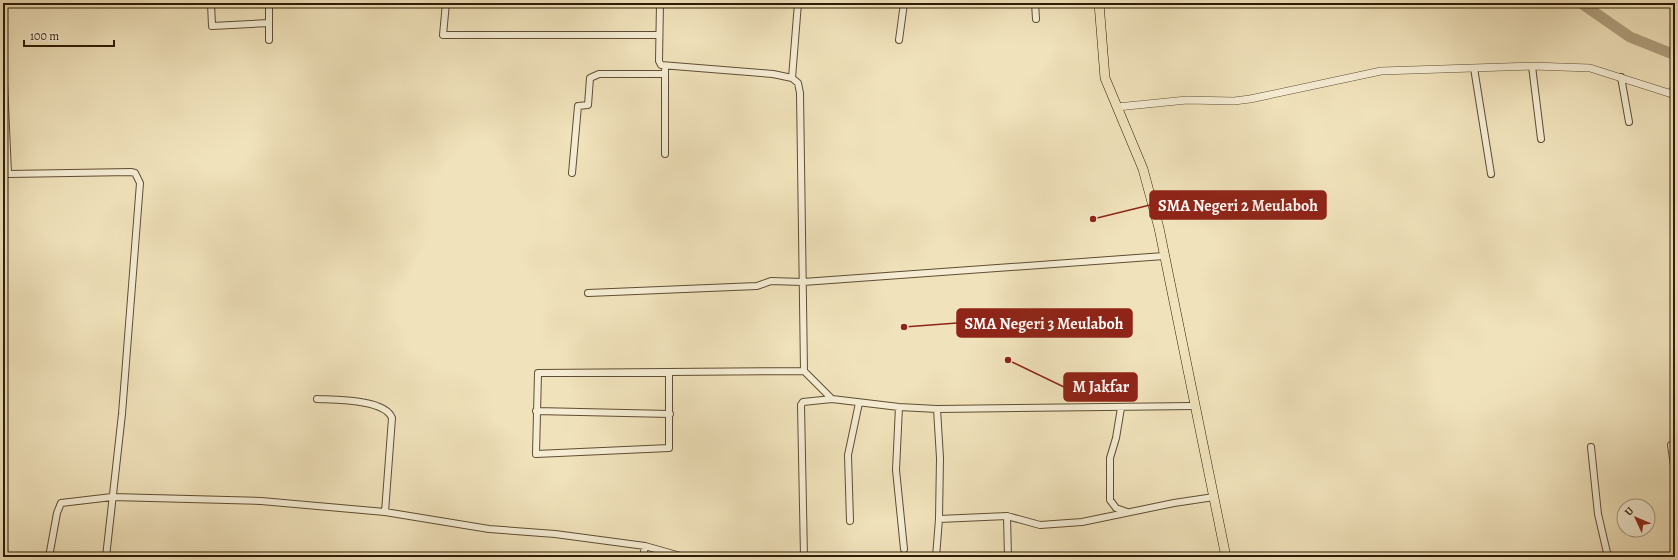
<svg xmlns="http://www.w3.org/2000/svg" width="1678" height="560" font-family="Alegreya,serif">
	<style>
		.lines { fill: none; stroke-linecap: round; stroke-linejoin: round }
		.river { stroke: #ae9f7d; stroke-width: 11 }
		.minor-casing { stroke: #5e4e32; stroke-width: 8 }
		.tertiary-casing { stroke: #5e4e32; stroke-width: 8 }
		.primary-casing { stroke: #2e1c04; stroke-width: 10 }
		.minor { stroke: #f5ecd3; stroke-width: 6 }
		.tertiary { stroke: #f5ecd3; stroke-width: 7 }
		.primary { stroke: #f0e2bb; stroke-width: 9 }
		.leader { fill: none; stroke: #8f2418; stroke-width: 1.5 }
		.callout-dot { fill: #8f2418; stroke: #f5ecd3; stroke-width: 1.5 }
		.callout { fill: #8f2418; stroke: #8f2418; stroke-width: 1.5 }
		.callout-label { font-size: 16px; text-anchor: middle; font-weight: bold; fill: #fff }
	</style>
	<rect width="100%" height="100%" fill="#f0e2bb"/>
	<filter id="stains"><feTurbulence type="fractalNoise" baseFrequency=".005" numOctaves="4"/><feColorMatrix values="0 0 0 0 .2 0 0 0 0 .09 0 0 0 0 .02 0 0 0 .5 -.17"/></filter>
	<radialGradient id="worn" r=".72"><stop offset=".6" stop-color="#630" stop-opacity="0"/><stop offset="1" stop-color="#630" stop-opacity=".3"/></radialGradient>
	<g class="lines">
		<path class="river" d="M1581 3 1630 37 1675 55"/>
		<g class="minor-casing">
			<path id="minor" d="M211 3 212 26 269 23
				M446 3 443 35H658
				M660 3 659 61 661 65 773 74 792 78
				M798 3 792 78 798 83 800 93 804 371
				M1035 3 1036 19
				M269 40V3
				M899 40 904 3
				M3 58 8 174 131 172 135 173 140 183 122 414 106 557
				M1532 66 1541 139
				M1474 68 1491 174
				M1621 77 1629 122
				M1671 94 1675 85
				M665 154V70
				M572 173 578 106 588 105 590 78 599 74H665
				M588 293 757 286 771 281 803 282 1164 256
				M669 372V448L536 454 538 373 804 371 832 399 899 407 937 409 1194 406
				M317 399C335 400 385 399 392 418L385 512
				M899 407 896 470 904 549
				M1121 408 1116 438 1110 458V500L1116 508 1127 512
				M536 411 670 414
				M1671 445 1675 473
				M1591 447 1598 514 1608 557
				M1007 516 1008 557
				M939 519 1007 516 1040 525 1082 522 1174 503 1214 497
				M850 521 848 455 859 403
				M49 557 57 513 61 503 112 497 261 501 385 512 489 529 555 534 645 546 684 557
				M643 557 645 546
				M804 557 801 405 803 402 832 399
				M936 557 939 519 940 458 937 409"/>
		</g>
		<g class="tertiary-casing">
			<path id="tertiary" d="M1117 107 1187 100 1234 101 1250 99 1381 71 1532 66 1590 68 1675 95"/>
		</g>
		<g class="primary-casing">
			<path id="primary" d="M1099 3 1105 78 1143 169 1159 228 1226 557"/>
		</g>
		<use href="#minor" class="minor"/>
		<use href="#tertiary" class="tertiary"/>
		<use href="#primary" class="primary"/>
	</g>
	<path class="leader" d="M1093 219L1150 205M904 327L957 323M1008 360L1064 387"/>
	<g class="callout-dot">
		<circle cx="1093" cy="219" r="4"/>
		<circle cx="904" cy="327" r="4"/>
		<circle cx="1008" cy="360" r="4"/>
	</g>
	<g class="callout">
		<rect x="1150" y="191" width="176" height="28" rx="4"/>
		<rect x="957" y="309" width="175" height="28" rx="4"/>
		<rect x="1064" y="373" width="73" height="28" rx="4"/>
	</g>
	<g class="callout-label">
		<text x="1238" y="211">SMA Negeri 2 Meulaboh</text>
		<text x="1044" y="329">SMA Negeri 3 Meulaboh</text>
		<text x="1101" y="392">M Jakfar</text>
	</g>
	<rect width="1678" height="560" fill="none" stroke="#f0e2bb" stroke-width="16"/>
	<rect x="4" y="4" width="1670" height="552" fill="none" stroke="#2e1c04" stroke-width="2"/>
	<rect x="8" y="8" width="1662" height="544" fill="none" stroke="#2e1c04"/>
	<g transform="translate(1636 518) rotate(314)"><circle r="19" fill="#f5ecd3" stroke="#a59980"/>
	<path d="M0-3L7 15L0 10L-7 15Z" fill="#8f2418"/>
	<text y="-6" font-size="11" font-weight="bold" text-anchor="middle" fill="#2e1c04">U</text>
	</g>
	<path d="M24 40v6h90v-6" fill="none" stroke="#2e1c04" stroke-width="2"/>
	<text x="30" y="40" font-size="12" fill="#2e1c04" stroke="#f5ecd3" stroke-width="3" paint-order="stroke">100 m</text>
	<rect width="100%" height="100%" filter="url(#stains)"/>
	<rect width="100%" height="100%" fill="url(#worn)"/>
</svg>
